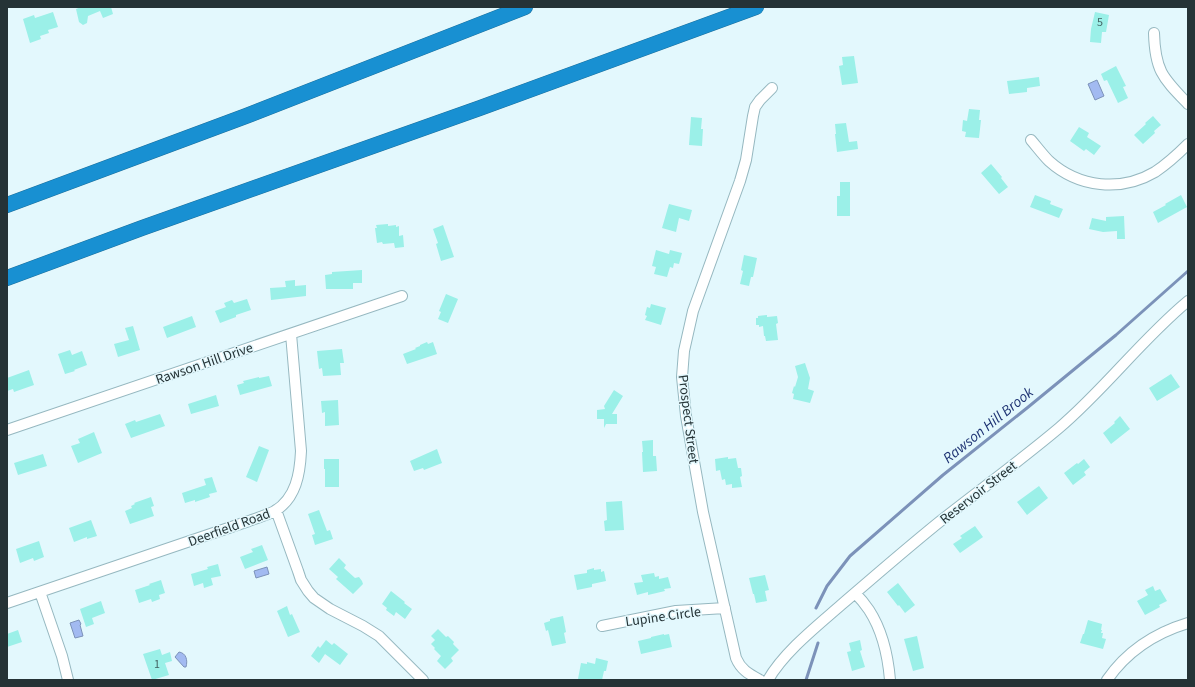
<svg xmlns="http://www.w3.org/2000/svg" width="1195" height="687" font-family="'Source Sans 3',sans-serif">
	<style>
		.water { fill: #a2baf1; stroke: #7c92b9 }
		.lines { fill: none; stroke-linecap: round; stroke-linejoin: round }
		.stream { stroke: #7c92b9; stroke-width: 3 }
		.building { fill: #9bf0e8 }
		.minor-casing { stroke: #96b8c0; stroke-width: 12 }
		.highway-casing { stroke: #1d6f9b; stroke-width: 16 }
		.minor { stroke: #fff; stroke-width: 10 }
		.highway { stroke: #1890d2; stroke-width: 15 }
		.labels { text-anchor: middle; stroke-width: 3; stroke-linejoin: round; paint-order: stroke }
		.number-label { font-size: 12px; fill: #426262 }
		.street-label { font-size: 14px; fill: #253336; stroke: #e3f8fd }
		.water-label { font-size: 15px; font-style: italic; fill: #1e3373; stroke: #e3f8fd }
	</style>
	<rect width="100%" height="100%" fill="#e3f8fd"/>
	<path class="water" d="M1097 80 1104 96 1095 100 1088 84Z
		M267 567 269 574 256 578 254 571Z
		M79 620 81 624 80 625 83 636 75 638 70 623Z
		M179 652C186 653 188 660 186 667H184L175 657Z"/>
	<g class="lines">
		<path class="stream" d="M816 608 827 586 850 556 943 475 1027 408 1116 335 1188 271
			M806 680 818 643"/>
	</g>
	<path class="building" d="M81 7H111L113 14 103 18 100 11 88 16 87 23 83 25 79 22 76 9Z
		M53 12 58 27 48 30 49 33 40 36 41 39 30 43 23 19 34 15 35 18Z
		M1095 12 1109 15 1106 32H1102L1101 43 1090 42 1091 29Z
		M854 56 858 83 842 85 839 66 843 65 842 57Z
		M1116 66 1126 86 1123 87 1128 98 1118 103 1107 80 1104 81 1101 74Z
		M1039 77 1040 86 1027 88V92L1009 94 1007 81Z
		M969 109 980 110 979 120H981L979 138 965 137 966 132 962 131 963 120 967 121Z
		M1153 116 1161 125 1154 131 1155 133 1143 144 1134 135 1146 124 1145 123Z
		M691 117 702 118 701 129H703L702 146 689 145Z
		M846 123 849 142 857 141 858 149 837 152 835 134H836L835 124Z
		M1079 127 1089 133 1087 137 1101 146 1094 155 1086 149 1084 151 1070 141Z
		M991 164 1002 177 1001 178 1008 187 999 194 981 173Z
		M840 182H850V216H837V196H840Z
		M1035 195 1051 201 1050 204 1063 209 1059 218 1030 207Z
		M1181 195 1187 207 1158 223 1153 212 1166 205 1165 204Z
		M669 204 692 210 689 221 679 218 676 232 662 228Z
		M1124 216 1125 239H1117V231L1103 232 1089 229 1092 218 1106 221V217Z
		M388 224V226L396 225V227L399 226V236L403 235 404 247 395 248 394 243 383 244 382 242 377 243 375 228H377L376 225Z
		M443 225 454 257 441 261 436 244 438 243 433 229Z
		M656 250 669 254 670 250 682 253 679 264 674 263 673 268 670 267 667 277 654 274 656 267 652 266Z
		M744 255 757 258 753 277H751L749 286 740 284 743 271 741 270Z
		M362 270V283H353V289H326L325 275 332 274V272Z
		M295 280V286L306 285V296L271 300 270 288 286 287 285 281Z
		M446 294 458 299 448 323 438 319 441 312 439 311Z
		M247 299 251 310 236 315V317L220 323 215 311 226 307 224 303 232 300 234 303Z
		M651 304 666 308 661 325 645 320 647 316 645 315 647 307 650 308Z
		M767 315V317L777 316 778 323 776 324 778 340 766 341 765 336H764L763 326 759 327V325H756V318H758V316Z
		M192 316 196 327 167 338 163 327Z
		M133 326 140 350 118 357 114 344 129 340 125 328Z
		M427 342 428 344 433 342 437 354 407 364 403 354 416 349 415 348 420 346V345Z
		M342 349 344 363H340L341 375 323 376 322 368 319 369 317 351Z
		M70 350 72 355 82 351 87 365 74 370 75 371 65 374 58 354Z
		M805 363 810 378 808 389 814 391 810 403 793 399 794 394 792 393 794 386 795 387 798 377 795 366Z
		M29 370 34 385 14 392 13 389 7 391V378Z
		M1171 374 1180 387 1157 401 1149 388Z
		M269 376 272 386 240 395 237 385 244 383 243 381 259 377V378Z
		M614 390 623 396 612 414H617V424H606L604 428V419H597V410L605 409 604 406Z
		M216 395 219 406 191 414 188 404Z
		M338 400 339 425 325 426V412L322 413 321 401Z
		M160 414 165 426 131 438 125 424 135 420 136 422Z
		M1120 416 1130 429 1111 444 1103 433 1115 423 1114 422Z
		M94 432 102 453 78 463 71 446 80 443 78 439Z
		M653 440V456H656L657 471 643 472 642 452H643L642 441Z
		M259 446 269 450 257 482 246 477Z
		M437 449 442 463 424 470 423 468 414 471 410 461Z
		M43 454 47 466 18 475 14 463Z
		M728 457V459L736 458 738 468H741L742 476 740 477 742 487 732 488V484L726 485 725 479 722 480 720 470 716 471 715 459Z
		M324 459H339V487H325V469H324Z
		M1084 459 1090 467 1084 472 1086 475 1073 485 1064 473 1077 463 1078 464Z
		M212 477 217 492 209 494 210 497 195 502V500L185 503 182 493 206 485 204 479Z
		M1039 486 1048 498 1027 515 1017 502Z
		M151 497 154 506 151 507 154 516 130 524 125 511 132 508 131 506 135 504 134 503Z
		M622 501 624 530 605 531 604 521 607 520 606 502Z
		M319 510 327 531 330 530 333 539 315 545 312 535 315 534 308 514Z
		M91 520 97 536 87 539V537L74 542 69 528Z
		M975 526 983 537 960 553 953 544 962 538 960 536Z
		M39 541 44 557 34 561 33 558 20 563 16 549Z
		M262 545 268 560 245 569 240 557 253 552 251 549Z
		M339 558 346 565 344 568 355 578 359 577 362 581 363 584 353 594 336 579 338 577 329 569Z
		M218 564 221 576 211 578 213 585 204 588 203 583 194 586 191 574 208 569 207 567Z
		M594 568V570L601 569V572L604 571 606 581 592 584V587L577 590 574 575 587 573V570Z
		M654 573 655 577 659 576V579L668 577 671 588 664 589 665 591 648 595V592L637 595 634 583 643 582 641 575Z
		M765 575 769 590 765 591 767 601 756 603 754 594H753L749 578Z
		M161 580 165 593 159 595 160 599 152 602 151 599 139 603 135 590 150 585 149 584Z
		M898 583 915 605 905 613 899 605 898 606 887 592Z
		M1153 586 1155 591 1160 589 1167 601 1159 605 1160 607 1145 615 1137 601 1148 595 1145 590Z
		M391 591 405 602 404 603 412 609 405 619 396 612 394 616 386 610 387 608 382 604Z
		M101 601 105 613 92 618 94 624 86 627 80 609Z
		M287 606 290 615 292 614 300 632 288 637 277 611Z
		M563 616 566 632 564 633 566 643 552 646 548 630 546 631 544 623 550 621V619Z
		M1088 620 1102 624 1101 630H1102L1101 633H1103L1102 638 1106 639 1103 649 1080 643 1083 634H1084Z
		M438 629 446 637 448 636 454 642 453 644 459 650 451 658 453 661 445 669 437 661 441 656 434 649 435 648 431 644 435 640 431 636Z
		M18 630 22 642 7 647V634Z
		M664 634V635L669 634 672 647 641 654 638 641 651 638V637Z
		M917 636 924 668 913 671 904 639Z
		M326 640 332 645 334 643 348 654 340 665 325 654 319 663 311 656 318 646 320 648Z
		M860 640 862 650 860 651 865 667 852 671 847 652 851 651 849 643Z
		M160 649 162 655 170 652 172 661 165 663 169 675 152 680 143 654Z
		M596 658 608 661 606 671H604L602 680H584L578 679 581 663 587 664V662L595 664Z"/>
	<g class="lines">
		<g class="minor-casing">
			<path id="minor" d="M1154 33C1155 71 1163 78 1188 104
				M1031 140C1037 147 1043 155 1049 161 1079 188 1121 192 1155 172 1167 164 1178 154 1188 144
				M7 430 402 296
				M276 510 298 571 301 580 308 591 314 598 330 609 363 626 379 636 423 680
				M40 592 62 656 68 680
				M855 593C860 598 865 604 869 610 882 630 888 656 890 680
				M7 603 249 521C257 518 267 515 275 511 296 498 300 474 301 451L291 334
				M602 626 676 611 725 608
				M760 680C749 674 741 670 736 658L703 512 686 416 682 377 684 351 693 311 740 181 746 160 753 116 755 107 760 100 772 88
				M768 680C784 652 817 626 841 605 875 576 908 547 943 519 981 489 1021 460 1059 428 1105 389 1141 340 1188 301
				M1107 680C1127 651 1155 633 1188 623"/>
		</g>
		<g class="highway-casing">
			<path id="highway" d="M7 205 246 116 525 7
				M7 278 142 228 480 108 756 7"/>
		</g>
		<use href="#minor" class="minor"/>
		<use href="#highway" class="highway"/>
	</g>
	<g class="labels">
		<g class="number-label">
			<text x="1100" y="26">5</text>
			<text x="157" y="668">1</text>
		</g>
		<g class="street-label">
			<text transform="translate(204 363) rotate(-19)" y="5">Rawson Hill Drive</text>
			<text transform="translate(689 419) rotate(83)" y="5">Prospect Street</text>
			<text transform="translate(978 492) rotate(-38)" y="5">Reservoir Street</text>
			<text transform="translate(229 527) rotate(-20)" y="5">Deerfield Road</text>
			<text transform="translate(663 616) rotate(-8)" y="5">Lupine Circle</text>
		</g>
		<g class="water-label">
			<text transform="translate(988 425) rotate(-39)" y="5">Rawson Hill Brook</text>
		</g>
	</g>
	<rect width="1195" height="687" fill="none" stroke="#253336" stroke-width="16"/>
</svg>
